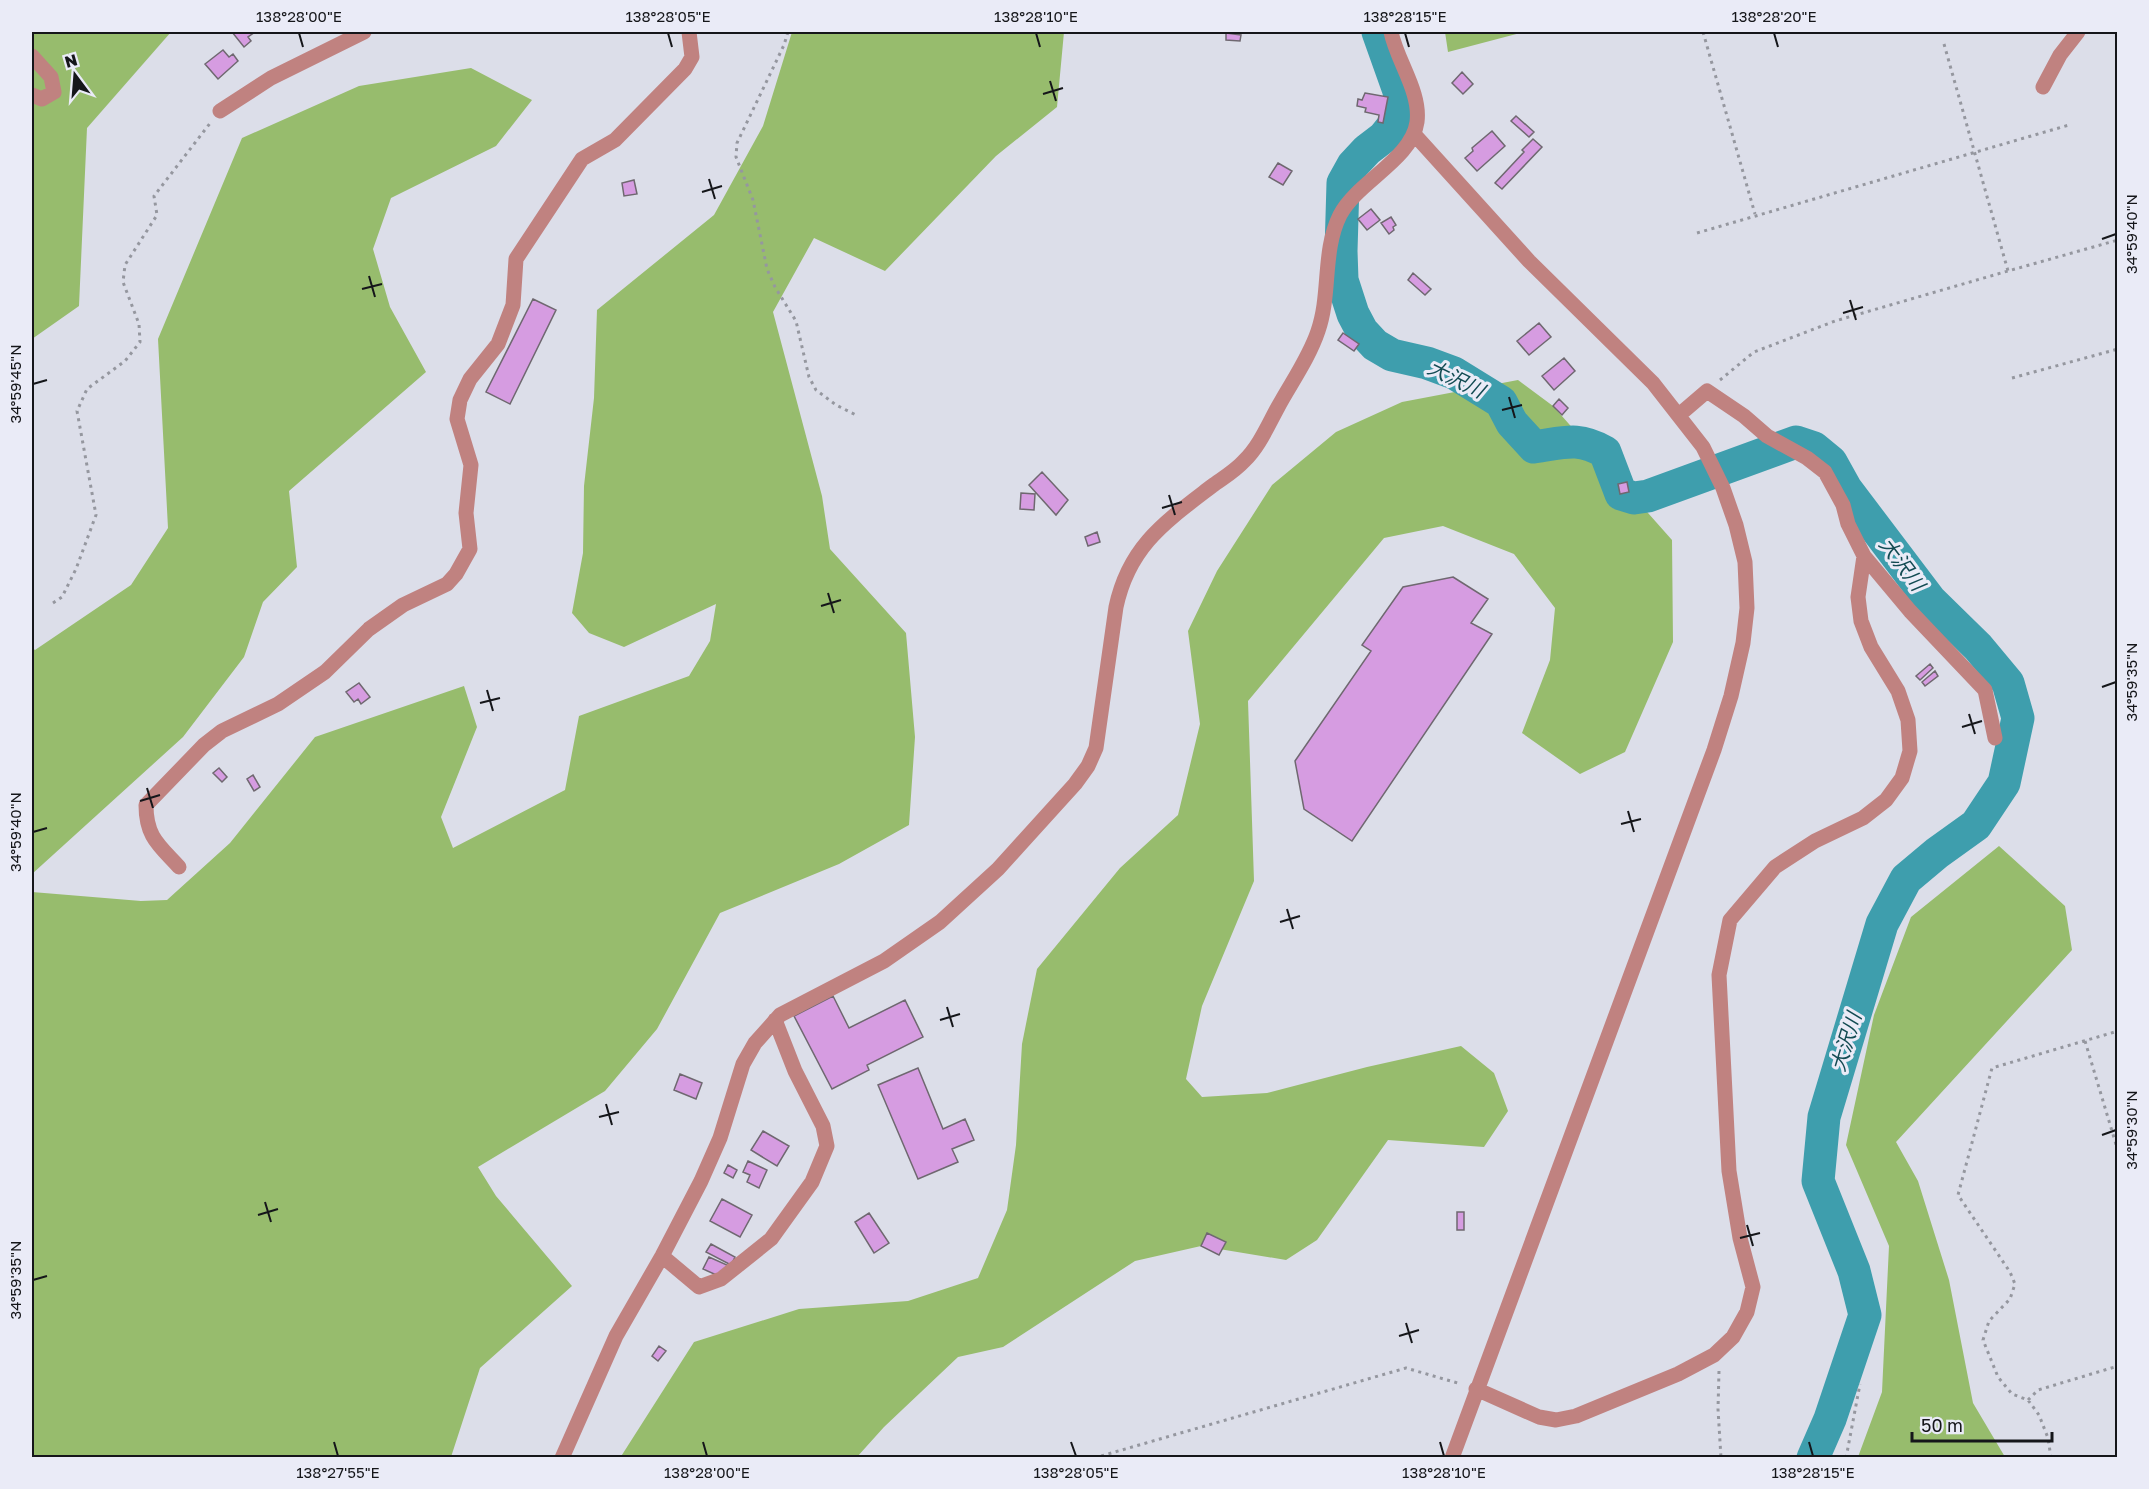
<svg xmlns="http://www.w3.org/2000/svg" width="2149" height="1489" font-family="'Golos Text','Noto Sans JP',sans-serif">
	<style>
		.forest { fill: #97bc6d }
		.lines { fill: none; stroke-linecap: round; stroke-linejoin: round }
		.river { stroke: #3e9ead; stroke-width: 33 }
		.building { fill: #d69ce1; stroke: #6f6870; stroke-width: 1.5 }
		.path { stroke: #95979f; stroke-width: 3; stroke-dasharray: 3 4.5; stroke-linecap: butt }
		.minor { stroke: #c08280; stroke-width: 15 }
		.ticks { fill: none; stroke: #15161a; stroke-width: 2 }
		.labels { text-anchor: middle; stroke-width: 6; stroke-linejoin: round; paint-order: stroke }
		.water-label { font-size: 20px; font-style: italic; fill: #134b53; stroke: #eaebf7 }
		.neatline { fill: none; stroke: #15161a; stroke-width: 2 }
		.ticks-label { font-size: 15px; text-anchor: middle; fill: #15161a }
	</style>
	<rect width="100%" height="100%" fill="#dcdee9"/>
	<path class="forest" d="M32 32H171L87 128 79 306 32 339Z
		M792 32H1064L1057 107 996 156 885 271 814 238 773 312 822 496 830 549 906 633 915 737 909 825 839 864 720 913 657 1029 605 1091 478 1167 496 1196 572 1286 480 1368 451 1457H32V892L141 901 167 900 230 843 315 737 464 686 477 727 441 817 453 848 565 790 579 716 689 676 710 641 716 604 624 647 589 633 572 613 583 553 584 486 594 398 597 310 714 215 763 126Z
		M1445 32H1524L1448 52Z
		M471 68 532 100 496 146 391 198 373 249 390 307 426 372 289 491 297 567 263 602 244 657 183 737 32 874V648L35 650 131 585 168 528 158 339 242 138 359 86Z
		M1518 380 1553 406 1672 540 1673 642 1625 752 1580 774 1522 733 1550 660 1555 608 1514 554 1443 526 1384 538 1248 701 1254 881 1202 1006 1186 1079 1202 1097 1267 1093 1367 1067 1461 1046 1494 1073 1508 1111 1484 1147 1388 1140 1317 1240 1286 1260 1201 1246 1135 1261 1003 1347 958 1357 884 1427 857 1457 620 1458 694 1342 799 1309 908 1301 978 1278 1007 1210 1016 1145 1022 1044 1037 969 1120 868 1178 815 1200 724 1188 631 1217 571 1272 485 1336 432 1402 402Z
		M1999 846 2065 906 2072 950 1896 1142 1918 1181 1949 1280 1973 1403 2005 1457H1858L1882 1392 1889 1246 1846 1145 1874 1015 1911 917Z"/>
	<g class="lines">
		<path class="river" d="M1378 32 1399 91 1401 116 1384 137 1367 150 1353 165 1343 183 1341 251 1342 280 1353 314 1362 331 1375 345 1392 355 1427 363 1454 373 1501 402 1512 423 1534 447C1564 443 1577 436 1605 452L1621 494 1634 498 1648 496 1796 442 1814 448 1831 462 1846 489 1930 600 1978 647 2008 683 2018 718 2004 783 1976 825 1937 853 1906 879 1882 924 1824 1117 1818 1181 1854 1271 1865 1315 1830 1419 1813 1458"/>
	</g>
	<path class="building" d="M232 32H255L248 37 251 41 244 47Z
		M1226 33 1241 35 1240 41 1226 40Z
		M223 50 229 57 233 54 238 61 218 79 205 64Z
		M1462 72 1473 84 1463 94 1452 83Z
		M1365 93 1388 97 1383 123 1378 122 1379 115 1365 112 1366 108 1357 106 1358 99 1362 100Z
		M1516 116 1534 132 1529 137 1511 121Z
		M1492 131 1505 146 1477 171 1465 158 1473 151 1472 148Z
		M1533 139 1542 147 1502 189 1495 183 1524 152 1522 150Z
		M1278 163 1292 171 1283 185 1269 177Z
		M634 180 637 194 624 196 622 183Z
		M1371 209 1380 220 1367 230 1358 219Z
		M1391 217 1396 225 1393 227 1394 230 1389 234 1381 223Z
		M1413 273 1431 289 1425 295 1408 280Z
		M533 299 556 310 510 404 486 392Z
		M1539 323 1551 337 1529 355 1517 341Z
		M1343 333 1359 344 1354 351 1338 340Z
		M1564 358 1575 371 1554 390 1542 376Z
		M1559 399 1568 408 1562 415 1553 406Z
		M1042 472 1068 500 1056 515 1029 485Z
		M1627 482 1629 492 1620 494 1618 484Z
		M1021 493 1035 494 1034 510 1020 509Z
		M1097 532 1100 542 1088 546 1085 537Z
		M1453 577 1488 599 1471 623 1492 634 1352 841 1304 809 1295 761 1371 651 1362 645 1403 587Z
		M1930 664 1933 668 1920 680 1916 676Z
		M1935 671 1938 676 1925 686 1922 682Z
		M359 683 370 697 361 704 358 699 354 702 346 692Z
		M219 768 227 777 222 782 213 773Z
		M253 775 260 787 254 791 247 779Z
		M833 996 849 1028 905 1000 923 1037 867 1065 869 1070 832 1089 794 1016Z
		M918 1068 943 1129 965 1119 974 1140 952 1149 958 1162 918 1179 878 1085Z
		M680 1074 702 1083 696 1099 674 1090Z
		M763 1131 789 1146 777 1166 751 1150Z
		M748 1161 767 1170 759 1188 747 1182 750 1175 743 1172Z
		M728 1165 737 1170 733 1178 724 1173Z
		M722 1199 752 1215 740 1237 710 1221Z
		M1457 1212H1464V1230H1457Z
		M869 1213 889 1243 874 1253 855 1222Z
		M1207 1233 1226 1242 1219 1255 1201 1246Z
		M711 1244 735 1257 731 1265 706 1252Z
		M709 1257 727 1265 721 1277 703 1269Z
		M659 1346 666 1351 658 1361 652 1356Z"/>
	<g class="lines">
		<path class="path" d="M788 32 784 45 737 143 736 157 753 200 767 269 775 287 796 321 809 377 816 390 836 405 858 416
			M1703 32 1755 214
			M1944 44 2008 271 2118 240
			M1697 233 2069 125
			M2012 378 2118 349
			M1720 380 1754 352 1835 321 2008 271
			M53 603 62 597 76 569 96 515 77 411 87 389 125 361 140 342 139 324 123 282 125 265 157 215 154 196 211 122
			M2085 1041 2118 1151
			M1719 1371 1718 1409 1721 1458
			M2028 1400 2038 1390 2118 1366
			M1094 1458 1406 1368 1461 1384
			M1846 1458 1860 1384
			M2051 1458 2048 1438 2039 1415 2028 1400 2012 1394 1998 1377 1983 1340 1989 1321 2010 1299 2015 1284 2010 1272 1958 1195 1992 1068 2118 1031"/>
		<path class="minor" d="M32 56 51 77 54 92 42 99 32 95
			M2043 87 2060 55 2078 32
			M220 111 271 78 364 32
			M1414 134 1529 261 1653 383 1703 447 1723 488 1736 525 1745 562 1747 608 1743 643 1731 696 1714 750 1452 1458
			M1679 415 1707 391 1744 416 1767 436 1807 458 1825 472 1843 505 1848 524 1864 556 1910 611 1985 690 1995 738
			M179 867C159 845 146 837 146 805L204 745 222 731 278 704 325 672 369 629 403 605 447 584 456 574 470 549 466 513 471 465 457 419 460 400 470 379 498 344 513 305 516 259 582 159 615 140 685 69 692 57 689 32
			M662 1256 699 1287 721 1279 771 1239 812 1182 827 1146 823 1126 795 1071 775 1020
			M1476 1389 1539 1417 1556 1420 1576 1416 1678 1374 1714 1355 1733 1337 1747 1312 1753 1287 1740 1238 1729 1171 1719 975 1730 920 1775 867 1815 841 1863 818 1886 800 1902 778 1910 751 1908 720 1898 691 1871 647 1861 621 1858 597 1864 556
			M562 1458 616 1336 662 1256 701 1181 720 1138 743 1064 755 1043 780 1015 884 961 940 922 998 869 1075 784 1088 766 1096 748 1116 607C1129 546 1165 522 1212 486 1223 478 1235 471 1244 461 1259 447 1268 425 1278 407 1291 383 1309 358 1318 331 1331 294 1322 251 1340 215 1357 182 1412 159 1417 122 1421 92 1397 61 1391 32"/>
	</g>
	<path class="ticks" d="M299 33 303 47M668 33 672 47M1036 33 1040 47M1405 33 1409 47M1774 33 1778 47M1050 81 1056 101M1043 94 1063 88M709 179 715 199M702 192 722 186M2102 239 2116 234M369 276 375 297M362 289 382 284M1850 300 1856 320M1843 313 1863 307M33 384 47 380M1509 397 1515 418M1502 410 1522 405M1169 495 1175 515M1162 508 1182 502M828 593 834 613M821 606 841 600M2102 687 2116 682M487 690 493 711M480 703 500 698M1969 714 1975 734M1962 727 1982 721M147 788 153 808M140 801 160 795M1628 811 1634 832M1621 824 1641 819M33 832 47 828M1287 909 1293 929M1280 922 1300 916M947 1007 953 1027M940 1020 960 1014M606 1104 612 1125M599 1117 619 1112M2102 1135 2116 1130M265 1202 271 1222M258 1215 278 1209M1747 1225 1753 1246M1740 1238 1760 1233M33 1280 47 1276M1406 1323 1412 1343M1399 1336 1419 1330M334 1442 338 1456M703 1442 707 1456M1071 1442 1076 1456M1440 1442 1444 1456M1809 1442 1813 1456"/>
	<g class="labels">
		<g class="water-label">
			<text transform="translate(1456 379) rotate(26)" y="7">大沢川</text>
			<text transform="translate(1902 564) rotate(53)" y="7">大沢川</text>
			<text transform="translate(1846 1042) rotate(-73)" y="7">大沢川</text>
		</g>
	</g>
	<rect width="2149" height="1489" fill="none" stroke="#eaebf7" stroke-width="66"/>
	<g transform="translate(75 75) rotate(344)" stroke="#eaebf7" stroke-width="4.5" paint-order="stroke">
	<path d="M0-4.5L10 22L0 15L-10 22Z" fill="#15161a"/>
	<text y="-9" font-size="16" font-weight="bold" text-anchor="middle" fill="#15161a">N</text>
	</g>
	<path d="M1912 1432v9h140v-9" fill="none" stroke="#15161a" stroke-width="3"/>
	<text x="1921" y="1432" font-size="18" fill="#15161a" stroke="#eaebf7" stroke-width="4.5" paint-order="stroke">50 m</text>
	<rect x="33" y="33" width="2083" height="1423" class="neatline"/>
	<g class="ticks-label">
		<text x="299" y="22">138°28'00"E</text>
		<text x="668" y="22">138°28'05"E</text>
		<text x="1036" y="22">138°28'10"E</text>
		<text x="1405" y="22">138°28'15"E</text>
		<text x="1774" y="22">138°28'20"E</text>
		<text transform="translate(2132 234) rotate(-90)" y="5">34°59'40"N</text>
		<text transform="translate(16 384) rotate(-90)" y="5">34°59'45"N</text>
		<text transform="translate(2132 682) rotate(-90)" y="5">34°59'35"N</text>
		<text transform="translate(16 832) rotate(-90)" y="5">34°59'40"N</text>
		<text transform="translate(2132 1130) rotate(-90)" y="5">34°59'30"N</text>
		<text transform="translate(16 1280) rotate(-90)" y="5">34°59'35"N</text>
		<text x="338" y="1478">138°27'55"E</text>
		<text x="707" y="1478">138°28'00"E</text>
		<text x="1076" y="1478">138°28'05"E</text>
		<text x="1444" y="1478">138°28'10"E</text>
		<text x="1813" y="1478">138°28'15"E</text>
	</g>
</svg>
